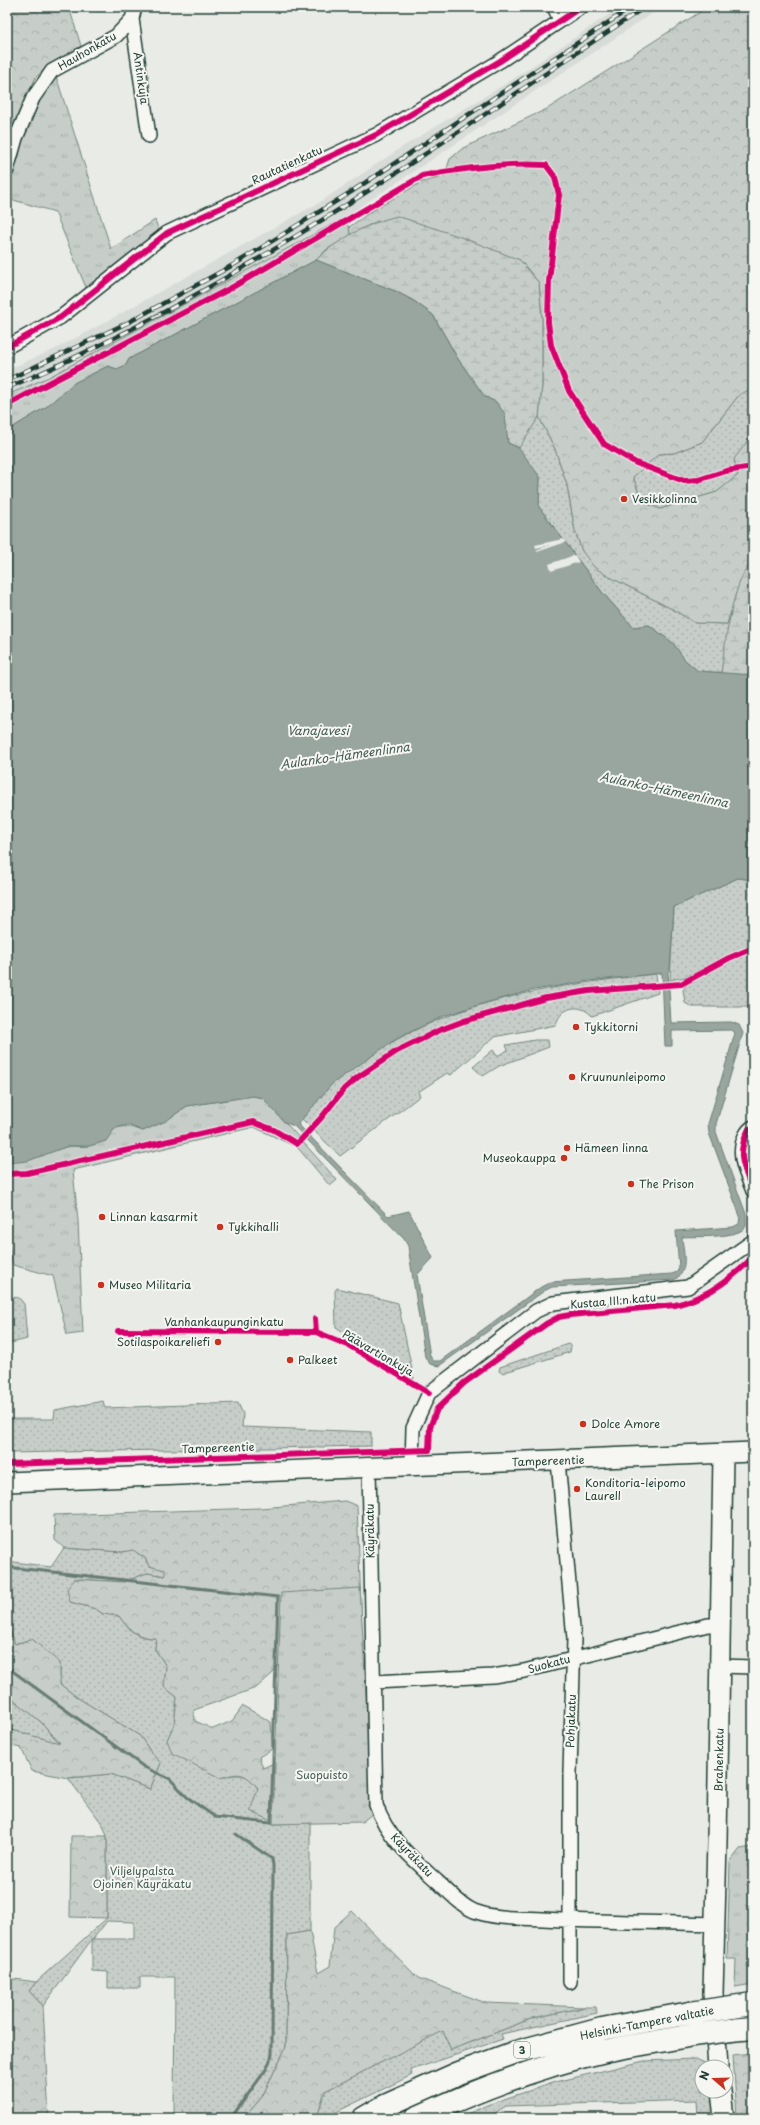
<svg xmlns="http://www.w3.org/2000/svg" width="760" height="2125" font-family="'Playpen Sans',sans-serif">
	<style>
		.built { fill: #d8dcd8 }
		.grass { fill: url(#grass-dots); stroke: #73867e; fill-rule: evenodd }
		.forest { fill: url(#forest-crowns); stroke: #73867e }
		.wetland { fill: url(#wetland-marsh); stroke: #73867e }
		.park { fill: url(#park-tufts); stroke: #73867e }
		.water { fill: #99a6a0; stroke: #687c75; fill-rule: evenodd }
		.pier { fill: #e9ebe7 }
		.lines { fill: none; stroke-linecap: round; stroke-linejoin: round }
		.stream { stroke: #687c75; stroke-width: 3 }
		.minor-casing { stroke: #1f3d34; stroke-width: 16 }
		.secondary-casing { stroke: #1f3d34; stroke-width: 22 }
		.motorway-casing { stroke: #1f3d34; stroke-width: 25 }
		.minor { stroke: #f6f6f2; stroke-width: 13 }
		.secondary { stroke: #f6f6f2; stroke-width: 19 }
		.motorway { stroke: #f6f6f2; stroke-width: 22 }
		.rail-casing { stroke: #1f3d34; stroke-width: 4.5 }
		.rail { stroke: #f6f6f2; stroke-width: 3; stroke-dasharray: 9; stroke-linecap: butt }
		.motorway-bridge-casing { stroke: #1f3d34; stroke-width: 25; stroke-linecap: butt }
		.motorway-bridge { stroke: #f6f6f2; stroke-width: 22 }
		.cycleway-casing { stroke: #f6f6f2; stroke-width: 8 }
		.cycleway { stroke: #d6006c; stroke-width: 6 }
		.poi-dot { fill: #c8321e; stroke: #f6f6f2; stroke-width: 1.5 }
		.labels { text-anchor: middle; stroke-width: 4; stroke-linejoin: round; paint-order: stroke }
		.shield { fill: #f6f6f2; stroke: #60746d; stroke-width: 1 }
		.shield-label { font-size: 10px; font-weight: bold; fill: #1f3d34 }
		.street-label { font-size: 11px; fill: #1f3d34; stroke: #f6f6f2 }
		.poi-label { font-size: 11px; fill: #1f3d34; stroke: #f6f6f2; text-anchor: start }
		.park-label { font-size: 11px; fill: #415a52; stroke: #f6f6f2 }
		.water-label { font-size: 12px; font-style: italic; fill: #445c54; stroke: #f6f6f2 }
	</style>
	<defs>
		<pattern id="grass-dots" width="8" height="8" patternUnits="userSpaceOnUse"><rect width="8" height="8" fill="#c7cec9"/><path d="M2 2h.1M6 6h.1" fill="none" stroke="#aab2ad" stroke-width="1.8" stroke-linecap="round"/></pattern>
		<pattern id="forest-crowns" width="20" height="18" patternUnits="userSpaceOnUse"><rect width="20" height="18" fill="#c7cec9"/><path d="M2 6a3 3 0 1 1 6 0M12 15a3 3 0 1 1 6 0" fill="none" stroke="#aab2ad"/></pattern>
		<pattern id="wetland-marsh" width="20" height="14" patternUnits="userSpaceOnUse"><rect width="20" height="14" fill="#c7cec9"/><path d="M1 5h8M5 5V1M11 12h8M15 12V8" fill="none" stroke="#aab2ad"/></pattern>
		<pattern id="park-tufts" width="24" height="20" patternUnits="userSpaceOnUse"><rect width="24" height="20" fill="#c7cec9"/><path d="M3 7l-1-3M5 7V3M7 7l1-3M15 17l-1-3M17 17v-4M19 17l1-3" fill="none" stroke="#aab2ad"/></pattern>
	</defs>
	<rect width="100%" height="100%" fill="#e9ebe7"/>
	<filter id="ink" filterUnits="userSpaceOnUse"><feTurbulence type="fractalNoise" baseFrequency=".025" numOctaves="2"/><feDisplacementMap in="SourceGraphic" scale="8" xChannelSelector="R" yChannelSelector="G"/><feConvolveMatrix kernelMatrix="1 2 1 2 8 2 1 2 1" color-interpolation-filters="sRGB"/></filter>
	<g filter="url(#ink)">
		<path class="built" d="M620 7H662L342 219 49 377 7 395V370L55 349 111 319 320 202 399 149 513 79Z"/>
		<path class="grass" d="M350 235 539 417 555 449 567 485 575 531 582 551 606 575 674 610 695 623 727 624 753 562V675L698 671 685 660 673 643 649 625 633 627 602 592 539 507 540 477 508 443 482 390 458 359 433 315 414 301 316 260Z
			M751 387 753 388V434L735 459 738 475 717 492 660 509 642 502 633 476 659 454 674 453 702 442 739 395Z
			M738 878 753 880V944L685 977 670 980 674 907Z
			M753 952V1007H692L685 1003 683 990C689 977 739 956 753 952Z
			M656 974 658 993 592 1016C580 1002 560 1007 556 1025L494 1037 451 1075 447 1073 418 1092 420 1096 340 1156 302 1119C311 1108 321 1095 331 1084 343 1073 359 1063 373 1054 458 998 557 985 656 974Z
			M535 1040H548L549 1047 499 1066 483 1076 473 1067 493 1050 497 1056 508 1050 506 1045Z
			M337 1288 398 1303 414 1379 336 1327 335 1291Z
			M12 1297 19 1298 24 1304 27 1339 7 1344V1298Z
			M568 1344 571 1346 570 1352 502 1373 499 1371 500 1367Z
			M103 1401 105 1408 238 1403 243 1414 242 1427 371 1432V1446L7 1453V1419H54L55 1410Z
			M64 1548 123 1552 133 1549 145 1558 149 1566 166 1569 165 1576 147 1573 124 1582 75 1579 70 1602 96 1609 103 1614 119 1616C130 1632 136 1638 156 1638L155 1649 166 1666 164 1687 177 1697 174 1725 167 1740 220 1778C248 1770 253 1778 265 1803 268 1810 272 1817 273 1824L310 1823V1931L287 1935 286 2047 262 2097 244 2118H174L175 1977H140V1988H108V1972L92 1971V1939L43 2006 29 1991 36 1982 107 1918V1836L103 1825 68 1778 111 1774 150 1789 161 1763 152 1754 140 1736 78 1698 60 1684V1663L32 1639 15 1644 10 1631 7 1630V1561L51 1567ZM107 1921 134 1922V1939H93Z
			M7 1694 41 1722 60 1744 7 1729Z
			M585 2007H596L597 2013 501 2034 503 2039 411 2070 412 2075 324 2118H311L318 2113 325 2091 443 2030 451 2050 533 2018Z
			M696 2059 707 2064 708 2067H702V2091H712L716 2118H698L697 2100 506 2106 487 2118H457L498 2101 556 2082 644 2061Z"/>
		<path class="forest" d="M7 7H69L81 46 51 64 36 77 13 128H7Z
			M708 7H753V388L739 395 702 442 674 453 659 454 633 477 642 502 660 509 717 492 738 475 734 459 753 434V562C740 571 732 609 727 624L695 623 674 610 606 575 594 567 582 551 575 531 567 485 555 449 539 417 542 385V320L539 283 520 260 377 221 350 235 349 227 372 211 422 182 444 177 450 159 463 148 547 109Z
			M345 1501 357 1506 364 1679 281 1661 272 1674 256 1688 194 1710 195 1721 213 1729 232 1721 243 1706 271 1722 272 1749 259 1757 263 1768 282 1759 277 1824 250 1811 258 1788C244 1772 240 1772 220 1778L172 1753 167 1740 174 1725 177 1697 164 1687 166 1666 155 1649 156 1638C138 1638 129 1631 119 1616L103 1614 96 1609 70 1602 67 1589 75 1579 124 1582 147 1573 165 1576V1570L149 1566 145 1558 133 1550 123 1552 64 1548 55 1540 54 1515 260 1508Z
			M7 1630 10 1631 15 1644 32 1639 60 1663V1684L78 1698 140 1736 152 1754 161 1763 150 1789 111 1774 68 1778 32 1771 21 1748 7 1745V1729L60 1743 41 1722 7 1694Z
			M71 1836H107V1918L70 1917Z
			M352 1911 418 1978 486 2003 585 2007 533 2018 451 2050 443 2031 325 2091 318 2113 311 2118H244L262 2097 286 2047 287 1935 310 1931 318 1973 330 1966 334 1927Z
			M7 1978 36 1982 29 1991 43 2006 49 2118H7Z
			M753 2053V2118H737L733 2055Z"/>
		<path class="wetland" d="M397 216 458 236 520 260 539 283 542 320V385L539 417 519 448 508 443 496 402 485 397 458 359 433 315 414 301 395 291 316 260C338 238 367 224 397 216Z
			M753 562V675L721 674C724 650 733 575 753 562Z"/>
		<path class="park" d="M56 76 111 249 155 220 159 231 116 264 87 290 55 212 10 199C0 185 28 119 36 103 41 94 49 85 56 76Z
			M342 219 349 227 350 235 326 250 316 260 129 359 126 365 117 369 108 366 74 383 46 407 7 431V395L49 377Z
			M253 1096 263 1098 267 1102 337 1180 330 1186 298 1148 254 1127 73 1170 78 1221 83 1333 67 1335 53 1276 13 1265 7 1235V1163C31 1160 44 1153 66 1147 74 1145 84 1148 91 1145 116 1135 110 1119 143 1131L174 1115 187 1106Z
			M360 1588 373 1813 362 1822 273 1824 281 1593Z
			M753 1847V1984L735 1987 736 1959H727L730 1862 740 1849Z"/>
		<path class="water" d="M316 260 395 291 414 301 433 315 458 359 485 397 496 402 505 414 508 443 519 448 540 477 539 507 602 592 633 627 649 625 673 643 685 660 698 671 753 675V880L738 878 674 907 670 969 668 972 671 1023 731 1022 739 1025 743 1033 716 1124V1132L746 1214V1226C740 1239 697 1236 682 1237 683 1251 690 1274 673 1280L552 1287 544 1291 439 1366 430 1364 425 1357 408 1246 404 1239 294 1126 284 1122 263 1098 253 1096 187 1106 166 1121 143 1131 128 1125 115 1128 106 1141 90 1146H68L28 1161 7 1163V431L46 407 74 383 108 366 117 369 126 365 129 359ZM662 973 665 1046H672V1031L732 1030 735 1033 708 1124 709 1133 740 1216 739 1224 733 1227 676 1231 679 1267 677 1272 672 1274 551 1282 541 1287 440 1361H433L430 1356 417 1275 433 1258 409 1211 388 1216 298 1124 332 1084 396 1039 444 1016 488 1002 534 990 589 981Z"/>
		<path class="pier" d="M563 539 566 542 537 552 536 550 550 545 536 548 535 545Z
			M575 555 579 562 551 571 549 564Z"/>
		<g class="lines">
			<path class="stream" d="M7 1567 278 1597 271 1823 214 1817
				M7 1667 144 1767 170 1779 187 1797 215 1817
				M231 2118 267 2068 272 2055 273 1865 272 1859 236 1834"/>
			<g class="minor-casing">
				<path id="minor" d="M135 7 132 19 149 136
					M554 7 560 20
					M7 134 16 138 33 98 52 71 116 36 132 19
					M7 170 16 138
					M7 347 61 317 167 233 376 135 500 61 581 7
					M753 1127C749 1129 747 1132 745 1136 736 1155 746 1173 753 1191
					M558 1461 574 1639 570 1772V1982
					M412 1466 413 1428 429 1393 536 1311 553 1303 688 1287 753 1241
					M369 1468 376 1805C387 1838 414 1860 438 1882 449 1892 460 1905 474 1911 495 1919 520 1918 543 1919 600 1922 658 1922 716 1924
					M720 1666 753 1667
					M374 1682 493 1676 524 1671 708 1625H720"/>
			</g>
			<g class="secondary-casing">
				<path id="secondary" d="M7 1482 753 1452
					M718 2067 713 1993 717 1842 723 1454
					M721 2091 724 2118"/>
			</g>
			<g class="motorway-casing">
				<path id="motorway" d="M732 2007 753 2004
					M731 2030 753 2028
					M364 2118 385 2106 459 2073 516 2052 602 2029 690 2013
					M416 2118C477 2090 539 2066 605 2051 634 2045 663 2041 692 2035"/>
			</g>
			<use href="#minor" class="minor"/>
			<use href="#secondary" class="secondary"/>
			<use href="#motorway" class="motorway"/>
			<g class="rail-casing">
				<path id="rail" d="M7 380 129 322 235 264 351 192 632 7
					M7 388C235 291 440 143 645 7"/>
			</g>
			<use href="#rail" class="rail"/>
			<g class="motorway-bridge-casing">
				<path id="motorway-bridge" d="M690 2013 732 2007
					M692 2035 731 2030"/>
			</g>
			<use href="#motorway-bridge" class="motorway-bridge"/>
			<g class="cycleway-casing">
				<path id="cycleway" d="M7 347 61 317 167 233 376 135 500 61 581 7
					M7 405 231 288 422 176C463 168 504 163 546 165L555 177 559 195 549 281 548 322 551 345 569 391 604 444 636 463 684 481 698 480 726 471 753 467
					M749 1129C736 1154 743 1166 753 1191
					M7 1174 27 1173 253 1122 274 1130 297 1144 321 1118 344 1089 358 1077 397 1051 440 1030 464 1021 546 998 589 991 681 984 729 958 753 948
					M118 1331 316 1332 315 1319
					M316 1332 348 1345 429 1393
					M7 1464 429 1450 430 1427 437 1409 464 1383 546 1324 559 1317 570 1315 675 1305C705 1298 732 1279 753 1257"/>
			</g>
			<use href="#cycleway" class="cycleway"/>
		</g>
	</g>
	<g class="poi-dot">
		<circle cx="624" cy="499" r="4"/>
		<circle cx="576" cy="1027" r="4"/>
		<circle cx="572" cy="1077" r="4"/>
		<circle cx="567" cy="1148" r="4"/>
		<circle cx="564" cy="1158" r="4"/>
		<circle cx="631" cy="1184" r="4"/>
		<circle cx="102" cy="1217" r="4"/>
		<circle cx="220" cy="1227" r="4"/>
		<circle cx="101" cy="1285" r="4"/>
		<circle cx="218" cy="1342" r="4"/>
		<circle cx="290" cy="1360" r="4"/>
		<circle cx="583" cy="1424" r="4"/>
		<circle cx="577" cy="1489" r="4"/>
	</g>
	<g class="labels">
		<rect class="shield" x="514" y="2042" width="16" height="16" rx="3"/>
		<g class="shield-label">
			<text x="522" y="2054">3</text>
		</g>
		<g class="street-label">
			<text transform="translate(87 51) rotate(-30)" y="4">Hauhonkatu</text>
			<text transform="translate(141 78) rotate(82)" y="4">Antinkuja</text>
			<text transform="translate(287 165) rotate(-25)" y="4">Rautatienkatu</text>
			<text transform="translate(613 1301) rotate(-5)" y="4">Kustaa III:n katu</text>
			<text x="224" y="1326">Vanhankaupunginkatu</text>
			<text transform="translate(378 1353) rotate(30)" y="4">Päävartionkuja</text>
			<text transform="translate(218 1448) rotate(-2)" y="4">Tampereentie</text>
			<text transform="translate(548 1461) rotate(-2)" y="4">Tampereentie</text>
			<text transform="translate(370 1531) rotate(-91)" y="4">Käyräkatu</text>
			<text transform="translate(549 1664) rotate(-15)" y="4">Suokatu</text>
			<text transform="translate(571 1721) rotate(-88)" y="4">Pohjakatu</text>
			<text transform="translate(719 1760) rotate(-89)" y="4">Brahenkatu</text>
			<text transform="translate(412 1855) rotate(46)" y="4">Käyräkatu</text>
			<text transform="translate(647 2023) rotate(-11)" y="4">Helsinki-Tampere valtatie</text>
		</g>
		<g class="poi-label">
			<text x="632" y="503">Vesikkolinna</text>
			<text x="584" y="1031">Tykkitorni</text>
			<text x="580" y="1081">Kruununleipomo</text>
			<text x="575" y="1152">Hämeen linna</text>
			<text x="556" y="1162" text-anchor="end">Museokauppa</text>
			<text x="639" y="1188">The Prison</text>
			<text x="110" y="1221">Linnan kasarmit</text>
			<text x="228" y="1231">Tykkihalli</text>
			<text x="109" y="1289">Museo Militaria</text>
			<text x="210" y="1346" text-anchor="end">Sotilaspoikareliefi</text>
			<text x="298" y="1364">Palkeet</text>
			<text x="591" y="1428">Dolce Amore</text>
			<text x="585" y="1487">Konditoria-leipomo<tspan x="585" dy="13">Laurell</tspan></text>
		</g>
		<g class="park-label">
			<text x="322" y="1779">Suopuisto</text>
			<text x="142" y="1875">Viljelypalsta<tspan x="142" dy="13">Ojoinen Käyräkatu</tspan></text>
		</g>
		<g class="water-label">
			<text x="318" y="735">Vanajavesi</text>
			<text transform="translate(345 756) rotate(-8)" y="4">Aulanko–Hämeenlinna</text>
			<text transform="translate(664 790) rotate(12)" y="4">Aulanko–Hämeenlinna</text>
		</g>
	</g>
	<rect width="760" height="2125" fill="none" stroke="#f6f6f2" stroke-width="24"/>
	<rect x="12" y="12" width="736" height="2101" fill="none" stroke="#1f3d34" stroke-width="1.5" filter="url(#ink)"/>
	<g transform="translate(714 2079) rotate(290)"><circle r="19" fill="#f6f6f2" stroke="#a0aca6"/>
	<path d="M0-3L7 15L0 10L-7 15Z" fill="#c8321e"/>
	<text y="-6" font-size="11" font-weight="bold" text-anchor="middle" fill="#1f3d34">N</text>
	</g>
</svg>
